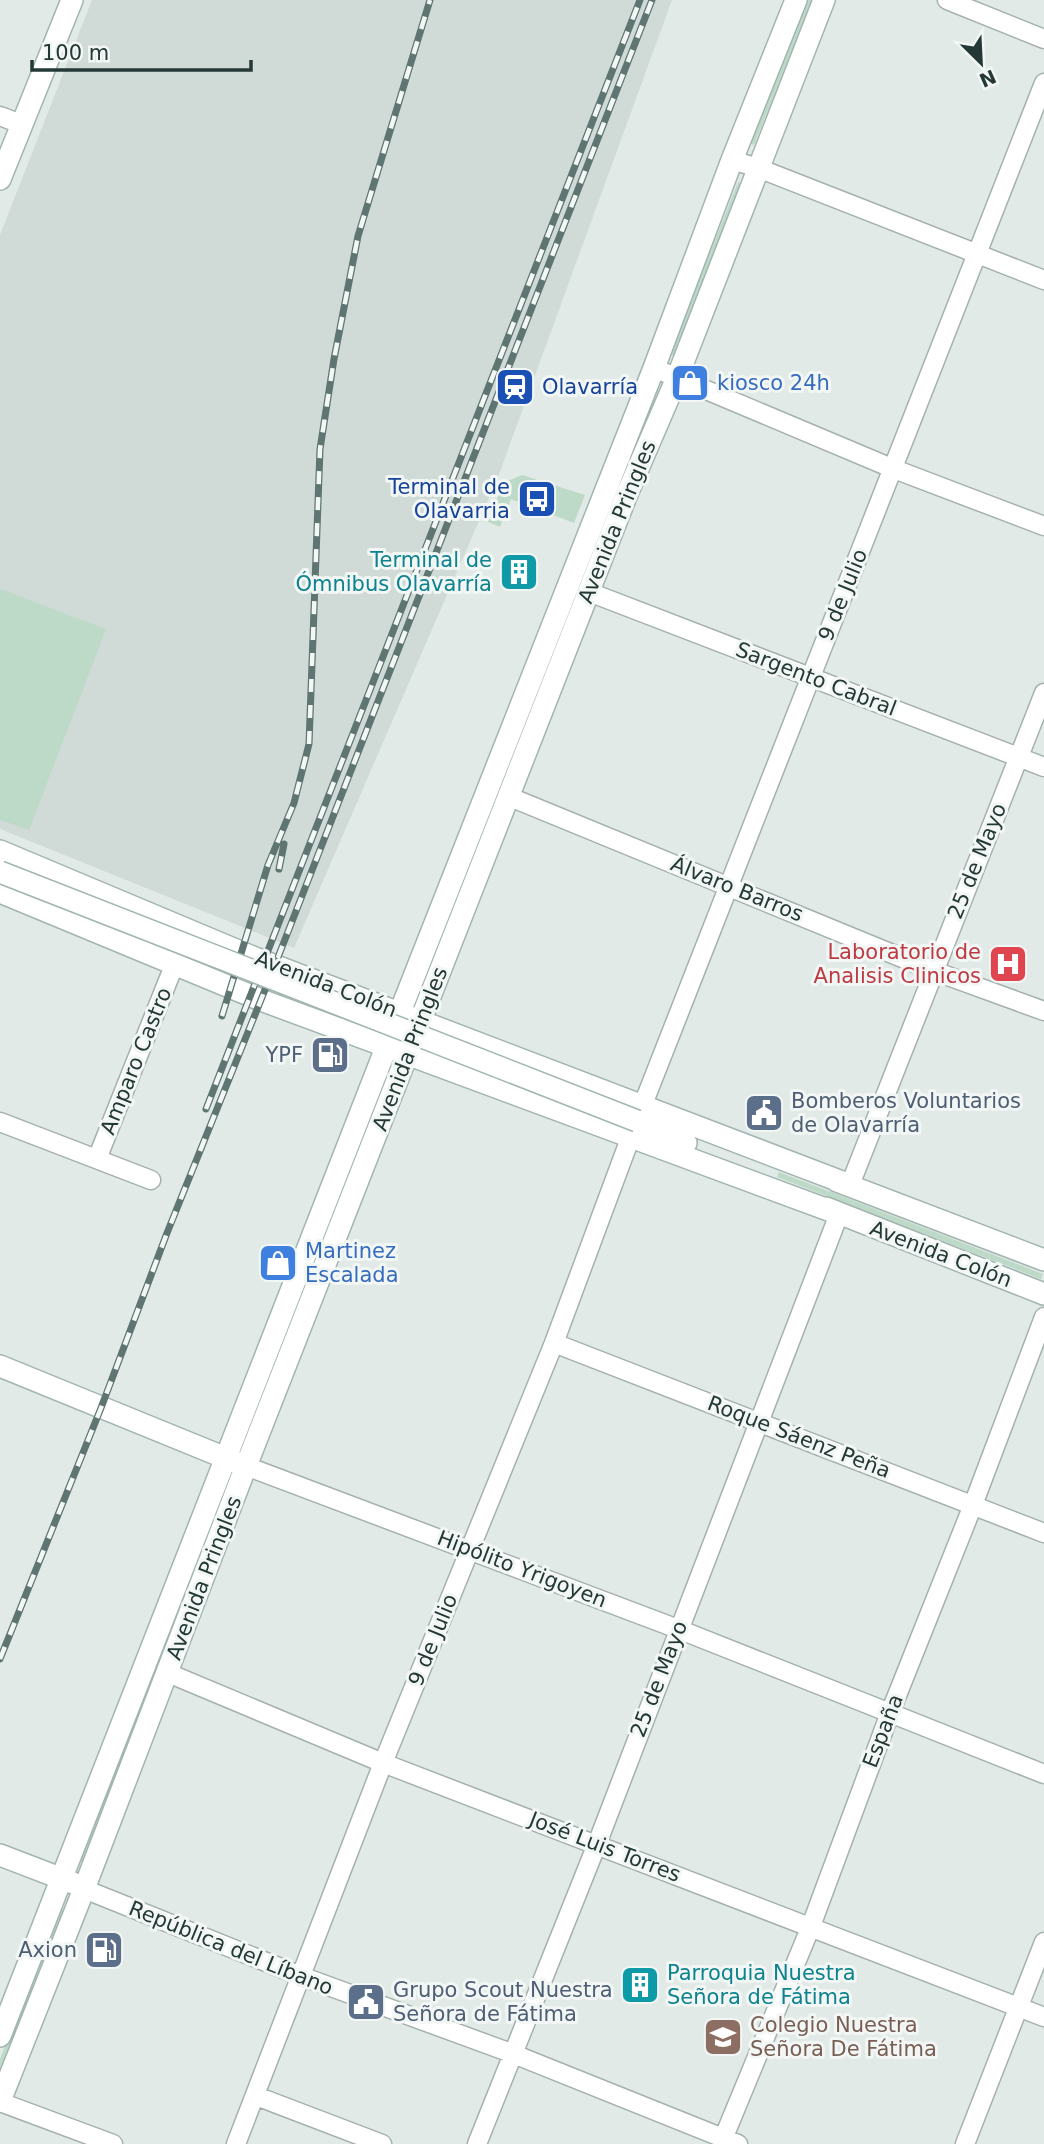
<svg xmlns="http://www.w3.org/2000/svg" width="1044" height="2144" font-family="'DejaVu Sans',sans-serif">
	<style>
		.built { fill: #d0dad6 }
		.green { fill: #bdd9c7 }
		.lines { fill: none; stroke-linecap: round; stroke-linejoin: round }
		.street-casing { stroke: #a5b1ae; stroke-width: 21 }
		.secondary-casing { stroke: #a2b5b0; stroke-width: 24 }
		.street { stroke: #fff; stroke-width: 18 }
		.secondary { stroke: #fff; stroke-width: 21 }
		.rail-casing { stroke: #5e7571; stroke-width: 7 }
		.rail { stroke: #f2f7f5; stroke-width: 4.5; stroke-dasharray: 13; stroke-linecap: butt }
		.secondary-bridge-casing { stroke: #a2b5b0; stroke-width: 24; stroke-linecap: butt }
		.secondary-bridge { stroke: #fff; stroke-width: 21 }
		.labels { text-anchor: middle; stroke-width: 6; stroke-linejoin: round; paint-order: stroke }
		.shop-label { font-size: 21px; fill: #366cbe; stroke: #f2f7f5; text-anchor: start }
		.transit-label { font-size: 21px; fill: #164399; stroke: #f2f7f5; text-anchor: start }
		.street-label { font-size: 21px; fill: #243936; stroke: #f2f7f5 }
		.culture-label { font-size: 21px; fill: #0d838f; stroke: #f2f7f5; text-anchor: end }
		.health-label { font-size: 21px; fill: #be3a42; stroke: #f2f7f5; text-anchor: end }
		.service-label { font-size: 21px; fill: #4e5e75; stroke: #f2f7f5; text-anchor: end }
		.education-label { font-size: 21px; fill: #785e54; stroke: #f2f7f5; text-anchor: start }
	</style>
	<rect width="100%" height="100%" fill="#e2eae7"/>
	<path class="built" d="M92 0H672L498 477 294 948 0 829V235Z"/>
	<path class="green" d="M806 0H812L754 145 749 143Z
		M738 182 744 184 675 356 670 354Z
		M522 475 585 495 574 523 511 499 500 527 488 522 503 483Z
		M0 589 106 629 29 830 0 820Z
		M384 1070 389 1072 244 1454 239 1452Z
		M779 1172 1043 1274 1041 1279 777 1177Z
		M225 1478 231 1480 85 1863 80 1861Z
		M59 1908 63 1910 0 2069V2059Z"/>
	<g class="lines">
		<g class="street-casing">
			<path id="street" d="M947 0 1044 39
				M0 116 21 124
				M732 160 758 168 1044 280
				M654 368 894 469 1044 526
				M589 592 1044 767
				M510 797 934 971 1044 1011
				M642 1107 1044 83
				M0 1122 151 1180
				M97 1159 175 963
				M850 1185 1044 693
				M554 1343 1044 1533
				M246 1466 678 1629 1044 1774
				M168 1673 383 1763 1044 2017
				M84 1889 301 1976 511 2053 738 2144
				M256 2096 382 2144
				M0 2102 113 2144
				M236 2144 383 1763 554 1343 631 1136
				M477 2144 597 1844 839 1214
				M721 2144 811 1926 890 1713 973 1505 1044 1317
				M965 2144 1044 1942"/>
		</g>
		<g class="secondary-casing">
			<path id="secondary" d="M0 179 72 0
				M0 851 255 958 850 1185
				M0 892 261 1000 839 1214
				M637 1121 686 1143
				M837 1181 1044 1260
				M826 1208 1044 1294
				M0 1366 238 1463
				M0 1855 73 1883
				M0 2036 400 1012 654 368 732 160 796 0
				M0 2101 84 1889 246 1466 627 494 677 378 824 0"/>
		</g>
		<use href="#street" class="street"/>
		<use href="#secondary" class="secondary"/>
		<g class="rail-casing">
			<path id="rail" d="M279 869 284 844
				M222 1016 268 865 294 803 309 744 320 449 334 359 358 236 430 0
				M206 1109 640 0
				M0 1659 101 1408 167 1233 275 965 652 0"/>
		</g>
		<use href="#rail" class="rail"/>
		<g class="secondary-bridge-casing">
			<path id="secondary-bridge" d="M0 872 637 1121"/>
		</g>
		<use href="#secondary-bridge" class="secondary-bridge"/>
	</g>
	<defs>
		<g id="shop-square" transform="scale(2.0125)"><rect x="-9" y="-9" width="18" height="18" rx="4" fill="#3f7fe0" stroke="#f2f7f5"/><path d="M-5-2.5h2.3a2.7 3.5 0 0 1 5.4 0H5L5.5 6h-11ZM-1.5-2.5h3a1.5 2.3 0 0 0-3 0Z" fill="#fff"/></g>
		<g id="station-square" transform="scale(2.0125)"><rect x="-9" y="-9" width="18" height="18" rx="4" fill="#1a4fb4" stroke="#f2f7f5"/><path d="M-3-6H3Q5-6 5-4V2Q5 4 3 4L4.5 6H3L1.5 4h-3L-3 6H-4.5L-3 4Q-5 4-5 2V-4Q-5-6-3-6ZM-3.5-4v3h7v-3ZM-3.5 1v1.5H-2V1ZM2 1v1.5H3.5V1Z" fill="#fff"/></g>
		<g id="bus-square" transform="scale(2.0125)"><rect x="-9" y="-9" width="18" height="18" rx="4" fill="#1a4fb4" stroke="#f2f7f5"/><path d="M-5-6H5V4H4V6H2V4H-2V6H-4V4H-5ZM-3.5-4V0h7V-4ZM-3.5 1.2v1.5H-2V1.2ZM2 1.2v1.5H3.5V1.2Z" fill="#fff"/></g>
		<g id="building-square" transform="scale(2.0125)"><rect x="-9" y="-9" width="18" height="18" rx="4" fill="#0f9aa8" stroke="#f2f7f5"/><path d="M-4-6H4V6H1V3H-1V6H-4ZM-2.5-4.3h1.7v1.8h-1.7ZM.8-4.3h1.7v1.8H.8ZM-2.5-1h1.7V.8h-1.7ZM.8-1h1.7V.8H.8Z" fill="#fff"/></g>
		<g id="hospital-square" transform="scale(2.0125)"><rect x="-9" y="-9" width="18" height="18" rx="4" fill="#e0444e" stroke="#f2f7f5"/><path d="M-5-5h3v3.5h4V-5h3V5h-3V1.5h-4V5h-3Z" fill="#fff"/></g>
		<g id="fuel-square" transform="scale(2.0125)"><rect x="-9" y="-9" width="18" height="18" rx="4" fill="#5c6f8a" stroke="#f2f7f5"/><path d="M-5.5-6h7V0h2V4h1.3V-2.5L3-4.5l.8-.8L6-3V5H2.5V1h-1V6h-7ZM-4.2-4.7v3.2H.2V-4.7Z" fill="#fff"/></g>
		<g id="civic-square" transform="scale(2.0125)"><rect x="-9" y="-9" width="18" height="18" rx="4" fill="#5c6f8a" stroke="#f2f7f5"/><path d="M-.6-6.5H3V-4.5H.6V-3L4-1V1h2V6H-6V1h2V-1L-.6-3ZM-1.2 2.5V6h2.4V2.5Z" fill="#fff"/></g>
		<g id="school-square" transform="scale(2.0125)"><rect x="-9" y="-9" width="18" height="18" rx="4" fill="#8d6e63" stroke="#f2f7f5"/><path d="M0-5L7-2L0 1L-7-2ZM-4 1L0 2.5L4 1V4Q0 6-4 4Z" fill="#fff"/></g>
	</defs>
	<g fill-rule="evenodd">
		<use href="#shop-square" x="690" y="383"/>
		<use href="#station-square" x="515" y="387"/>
		<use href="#bus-square" x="537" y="499"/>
		<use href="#building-square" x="519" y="572"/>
		<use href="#hospital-square" x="1008" y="964"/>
		<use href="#fuel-square" x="330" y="1055"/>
		<use href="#civic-square" x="764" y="1113"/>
		<use href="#shop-square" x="278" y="1263"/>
		<use href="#fuel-square" x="104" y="1950"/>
		<use href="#building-square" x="640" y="1985"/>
		<use href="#civic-square" x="366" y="2002"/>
		<use href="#school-square" x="723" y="2037"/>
	</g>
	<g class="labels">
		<g class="shop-label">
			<text x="717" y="390">kiosco 24h</text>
			<text x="305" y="1258">Martinez<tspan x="305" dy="24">Escalada</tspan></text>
		</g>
		<g class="transit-label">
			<text x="542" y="394">Olavarría</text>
			<text x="510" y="494" text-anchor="end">Terminal de<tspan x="510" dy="24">Olavarria</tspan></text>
		</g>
		<g class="street-label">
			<text transform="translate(617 522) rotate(-68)" y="7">Avenida Pringles</text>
			<text transform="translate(843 595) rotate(-68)" y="7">9 de Julio</text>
			<text transform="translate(816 679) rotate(21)" y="7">Sargento Cabral</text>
			<text transform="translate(977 861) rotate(-68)" y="7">25 de Mayo</text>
			<text transform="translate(737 889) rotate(22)" y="7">Álvaro Barros</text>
			<text transform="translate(326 984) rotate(21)" y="7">Avenida Colón</text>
			<text transform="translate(410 1049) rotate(-69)" y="7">Avenida Pringles</text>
			<text transform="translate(136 1061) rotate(-68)" y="7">Amparo Castro</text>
			<text transform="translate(941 1254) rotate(21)" y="7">Avenida Colón</text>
			<text transform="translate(799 1437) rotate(21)" y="7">Roque Sáenz Peña</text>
			<text transform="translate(522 1569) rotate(21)" y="7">Hipólito Yrigoyen</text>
			<text transform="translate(204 1578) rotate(-69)" y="7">Avenida Pringles</text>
			<text transform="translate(433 1640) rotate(-68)" y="7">9 de Julio</text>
			<text transform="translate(659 1679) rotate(-69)" y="7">25 de Mayo</text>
			<text transform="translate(883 1731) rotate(-69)" y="7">España</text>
			<text transform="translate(605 1847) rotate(21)" y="7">José Luis Torres</text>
			<text transform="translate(231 1948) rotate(22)" y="7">República del Líbano</text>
		</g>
		<g class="culture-label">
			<text x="492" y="567">Terminal de<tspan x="492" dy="24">Ómnibus Olavarría</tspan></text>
			<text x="667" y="1980" text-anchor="start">Parroquia Nuestra<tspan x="667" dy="24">Señora de Fátima</tspan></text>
		</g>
		<g class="health-label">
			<text x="981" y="959">Laboratorio de<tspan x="981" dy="24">Analisis Clinicos</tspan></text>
		</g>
		<g class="service-label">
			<text x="303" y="1062">YPF</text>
			<text x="791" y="1108" text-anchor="start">Bomberos Voluntarios<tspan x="791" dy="24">de Olavarría</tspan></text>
			<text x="77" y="1957">Axion</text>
			<text x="393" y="1997" text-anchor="start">Grupo Scout Nuestra<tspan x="393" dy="24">Señora de Fátima</tspan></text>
		</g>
		<g class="education-label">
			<text x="750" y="2032">Colegio Nuestra<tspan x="750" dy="24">Señora De Fátima</tspan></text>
		</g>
	</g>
	<g transform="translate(981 63) rotate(156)" stroke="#f2f7f5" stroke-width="5" paint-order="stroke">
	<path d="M0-5L12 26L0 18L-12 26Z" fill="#243936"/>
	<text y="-10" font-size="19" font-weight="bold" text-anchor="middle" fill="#243936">N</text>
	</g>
	<path d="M32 60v10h219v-10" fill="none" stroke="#243936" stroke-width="3.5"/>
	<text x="42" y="60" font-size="21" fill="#243936" stroke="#f2f7f5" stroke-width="5" paint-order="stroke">100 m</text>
</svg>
